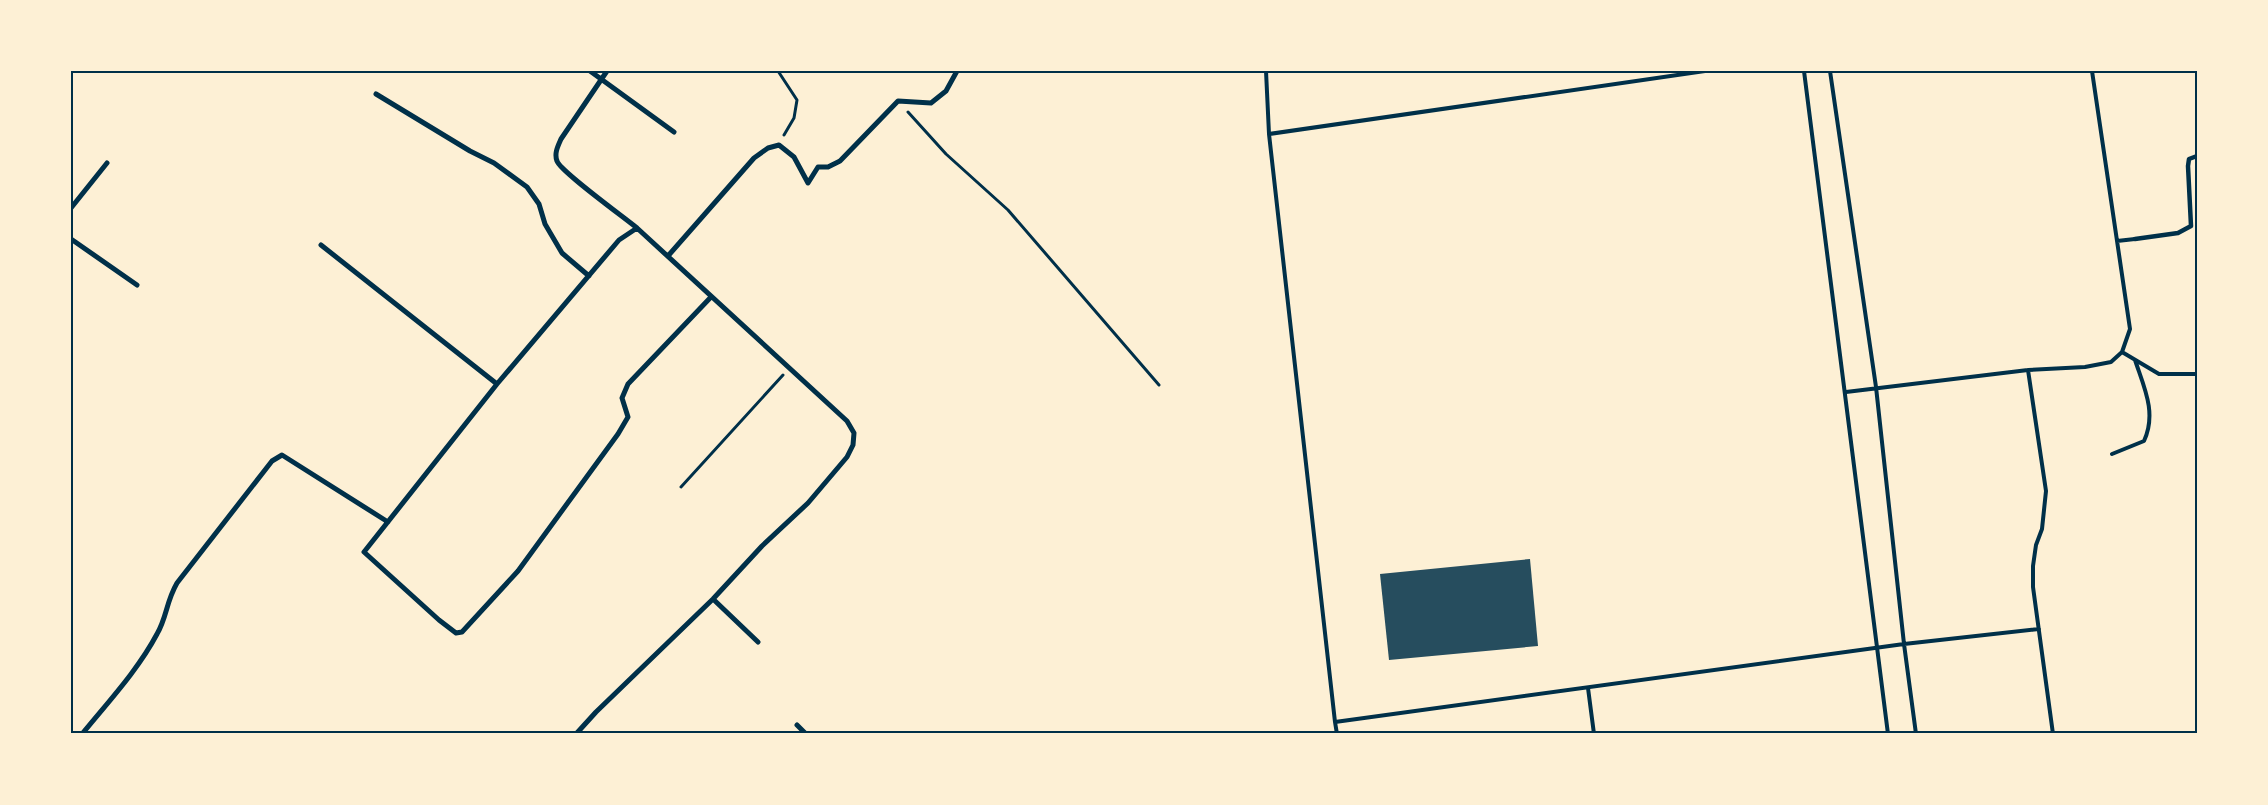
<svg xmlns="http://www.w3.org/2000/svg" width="2268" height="805" font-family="'Varela Round',sans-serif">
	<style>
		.building { fill: #264d5e }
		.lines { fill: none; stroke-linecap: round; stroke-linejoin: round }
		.path { stroke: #003049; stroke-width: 3 }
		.service { stroke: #003049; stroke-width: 4 }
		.pedestrian { stroke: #003049; stroke-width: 4.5 }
		.minor { stroke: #003049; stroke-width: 5 }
		.neatline { fill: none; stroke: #003049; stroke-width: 2 }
	</style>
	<rect width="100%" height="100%" fill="#fdf0d5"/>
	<path class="building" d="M1530 559 1538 646 1389 660 1380 574Z"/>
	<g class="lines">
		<path class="path" d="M778 71 797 100 794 118 784 135
			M908 112 946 154 1008 210 1159 385
			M681 487 783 375"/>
		<path class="service" d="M1266 71 1269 134
			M1705 71 1269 134 1335 722 1904 644 2039 629
			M1804 71 1888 734
			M1830 71 1876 387 1904 644 1916 734
			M2117 241 2135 239
			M2122 352 2159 374H2197
			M2028 370 2046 491 2042 529 2036 545 2033 566V587L2053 734
			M1846 392 2028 370 2085 367 2111 362 2122 352 2130 329 2092 71
			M2112 454 2144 441C2157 413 2144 387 2135 360
			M1588 688 1594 734
			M1335 722 1337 734"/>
		<path class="pedestrian" d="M2135 239 2178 233 2191 226 2188 166 2189 159 2197 156"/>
		<path class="minor" d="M590 71 674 132
			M607 71 561 139C558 146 554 153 557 161 560 171 625 218 637 228
			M376 94 470 151 494 163 527 187 539 204 545 224 562 253 589 276
			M71 208 107 163
			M71 239 137 285
			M321 245 497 384
			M668 256 754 158 768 148 779 145 794 157 808 183 818 167H828L840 161 898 101 931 103 946 91 957 71
			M713 599 758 642
			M797 725 806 734
			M82 734C108 702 138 670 157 634 167 617 166 602 177 583L272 461 282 455 388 522
			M576 734 596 712 713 599 762 546 808 503 847 457 853 445 854 433 847 421 637 228 619 240 497 384 364 552 439 620 456 633 462 632 518 571 618 434 628 417 622 398 628 384 711 297"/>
	</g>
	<rect width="2268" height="805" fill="none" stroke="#fdf0d5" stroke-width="145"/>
	<rect x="72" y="72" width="2124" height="660" class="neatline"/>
</svg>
